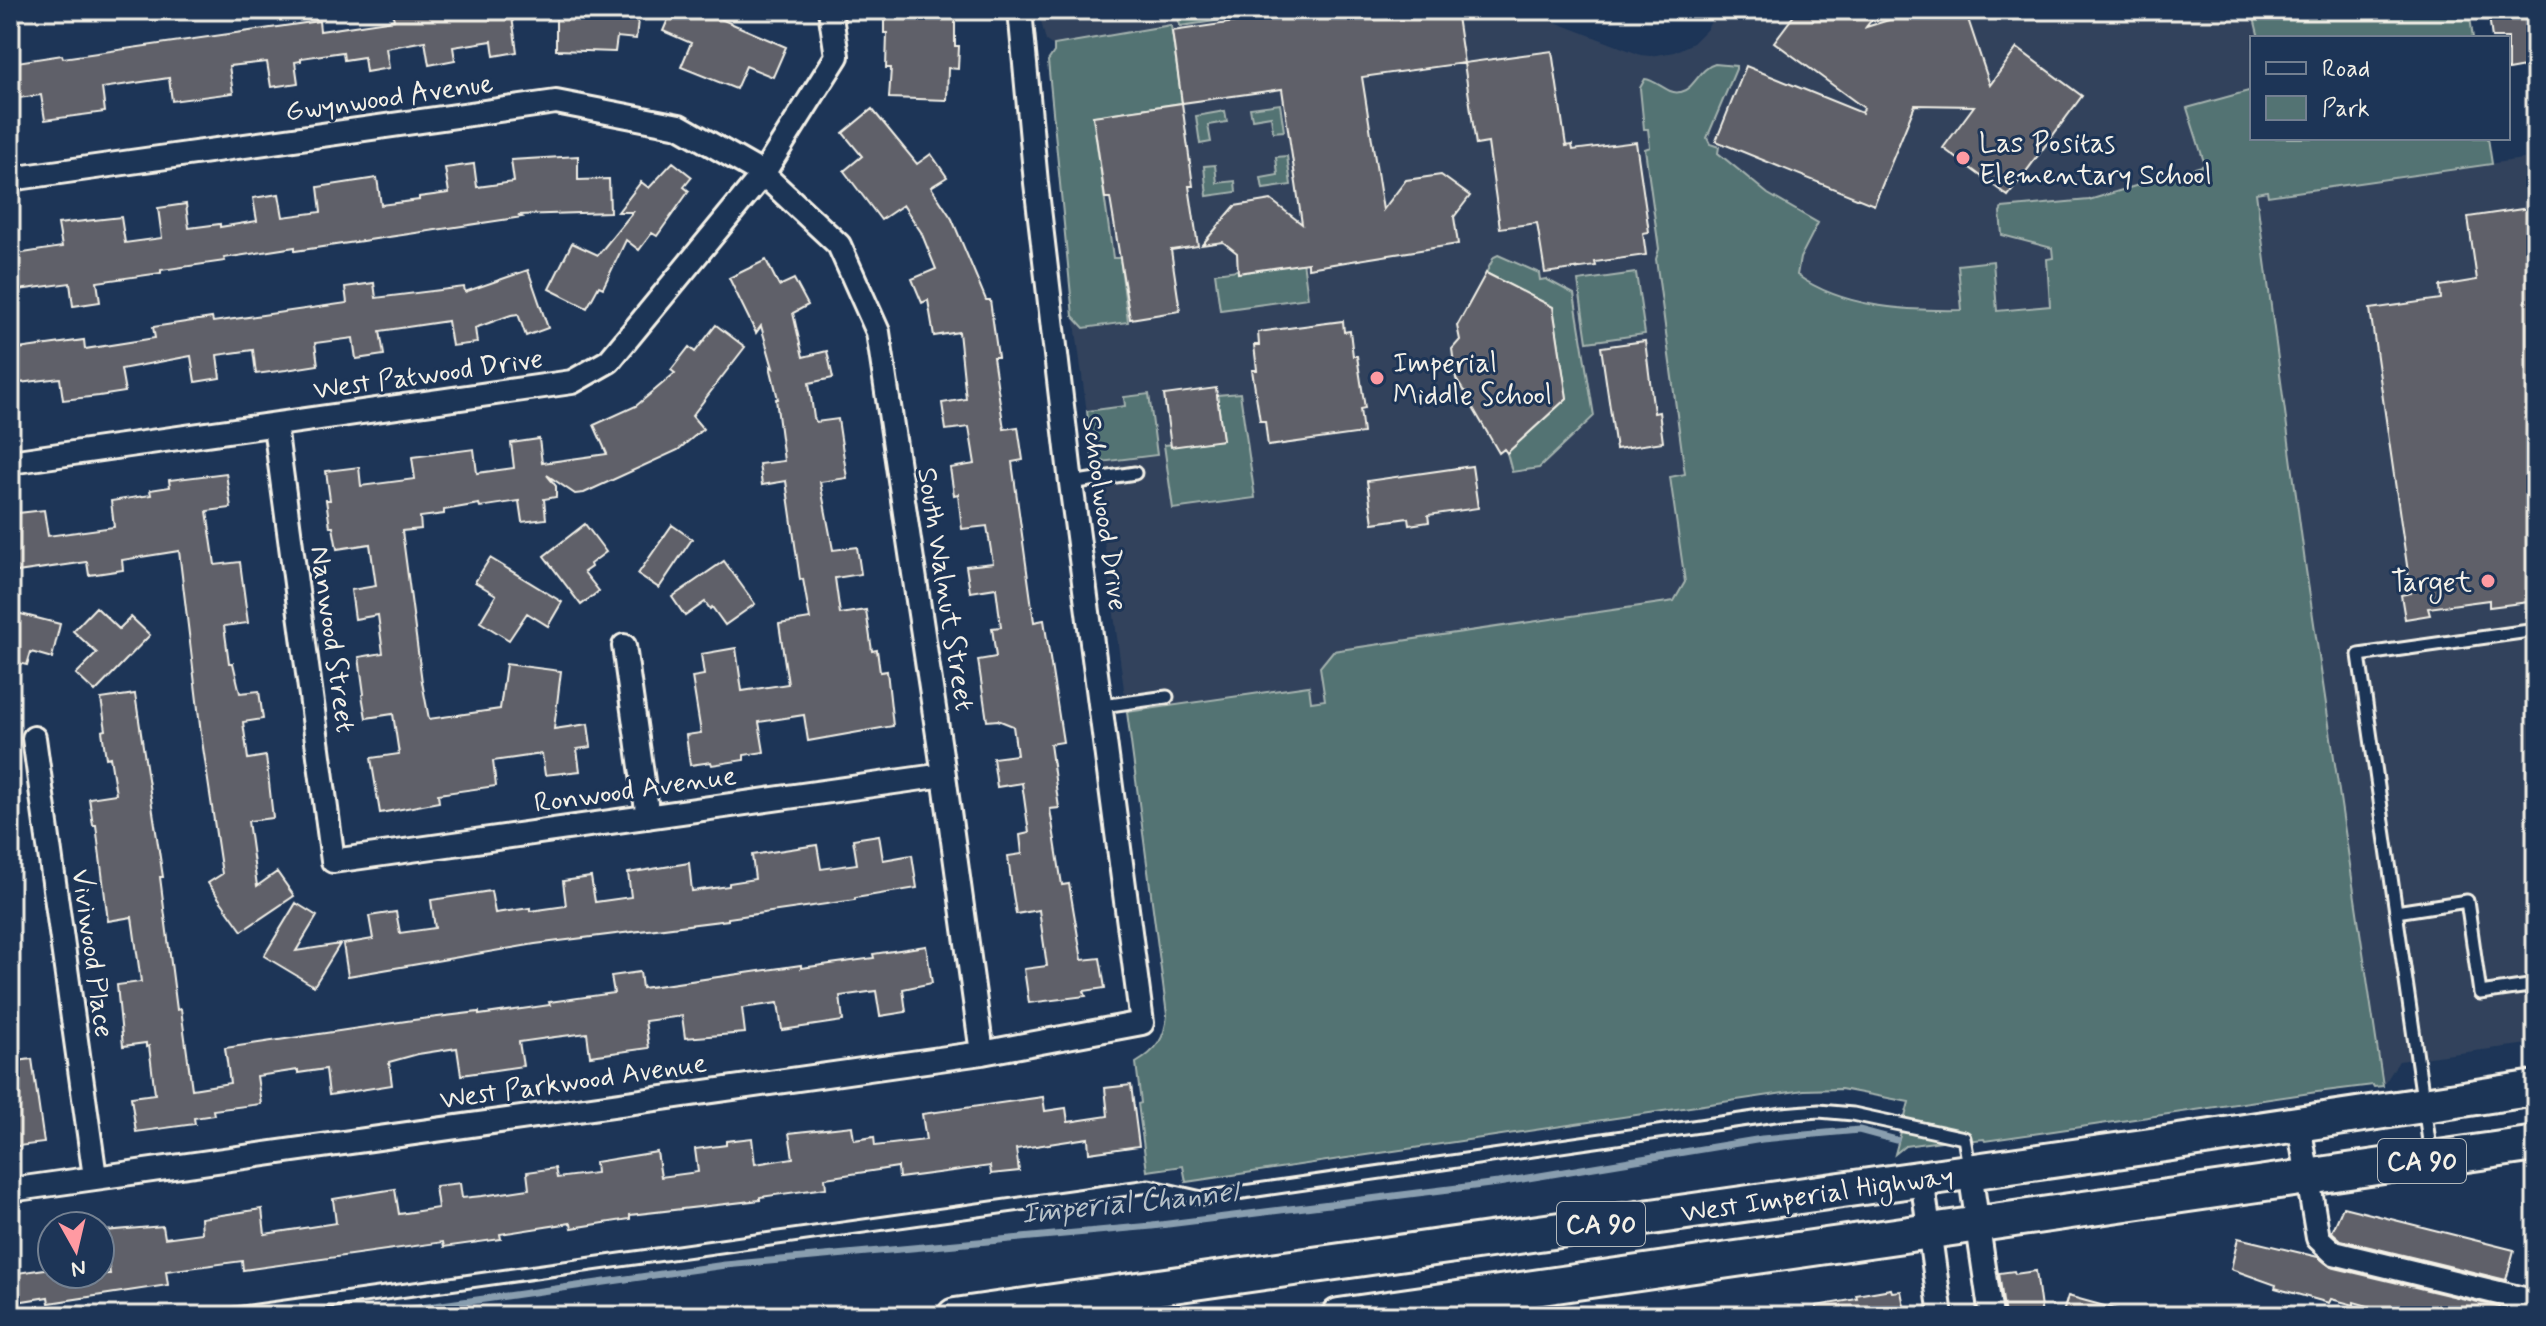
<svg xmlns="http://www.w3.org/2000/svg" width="2546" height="1326" font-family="Mynerve,sans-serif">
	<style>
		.built { fill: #30425c }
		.green { fill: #537373; stroke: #a4b2ae; stroke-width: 2 }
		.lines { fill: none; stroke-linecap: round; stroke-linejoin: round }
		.stream { stroke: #899eaf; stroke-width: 7 }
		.building { fill: #5e6169; stroke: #f4f1e8; stroke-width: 2 }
		.service-casing { stroke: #f4f1e8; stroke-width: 17 }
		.minor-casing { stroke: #f4f1e8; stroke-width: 28 }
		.primary-casing { stroke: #f4f1e8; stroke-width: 40 }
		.service { stroke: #1d3557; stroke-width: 11 }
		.minor { stroke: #1d3557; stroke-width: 22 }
		.primary { stroke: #1d3557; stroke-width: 34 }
		.poi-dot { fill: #ff9aa2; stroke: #1d3557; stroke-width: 3 }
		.labels { text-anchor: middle; stroke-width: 6; stroke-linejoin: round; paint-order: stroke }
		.shield { fill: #1d3557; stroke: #b4b9bc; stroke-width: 2 }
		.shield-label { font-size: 26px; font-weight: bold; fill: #f4f1e8 }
		.street-label { font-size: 28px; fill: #f4f1e8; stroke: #1d3557 }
		.poi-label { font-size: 28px; fill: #f4f1e8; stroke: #1d3557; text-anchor: start }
		.water-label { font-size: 30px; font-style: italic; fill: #b6c0c7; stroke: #1d3557 }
	</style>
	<rect width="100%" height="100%" fill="#1d3557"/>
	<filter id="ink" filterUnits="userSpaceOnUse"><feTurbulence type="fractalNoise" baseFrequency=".0125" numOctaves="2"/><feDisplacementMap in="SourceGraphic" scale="16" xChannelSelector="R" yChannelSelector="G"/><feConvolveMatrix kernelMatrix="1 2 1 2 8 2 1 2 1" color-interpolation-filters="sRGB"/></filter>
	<g filter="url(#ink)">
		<path class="built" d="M1036 10H1524L1641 55 1650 56 1674 52 1693 43 1707 29 1717 10H2252L2259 38H2252V90L2188 108 2205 164 2089 200 2002 208 2052 248 2054 258 2047 260 2051 306 1997 311 1992 261 1962 310H1931L1876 305 1834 294 1800 277 1796 273 1800 258 1818 223 1768 194 1718 153 1707 138 1736 69 1729 64 1709 66 1688 88 1681 92 1671 91 1654 80 1642 83 1640 95 1643 128H1648L1651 148 1645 149 1659 249 1656 259 1685 474 1670 477 1685 582 1674 601 1334 651 1320 667 1325 700 1311 702 1308 686 1127 712 1068 271 1048 61 1053 55 1055 47 1046 41 1041 21H1036Z
			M2536 157V1043L2399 1061 2383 1086 2306 570 2256 193 2267 191 2269 196Z"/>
		<path class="green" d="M1177 10H1242L1243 17 1180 26Z
			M2252 10H2469L2473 38H2259Z
			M1171 25 1182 103 1093 116 1113 258H1120L1128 322 1084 328 1073 316 1048 61 1054 52V45Z
			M1715 64 1736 66V69L1707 138 1710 144 1719 147 1718 153 1768 194 1818 223 1800 258 1797 275C1843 308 1907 311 1962 310L1958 265 1993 261 1997 311 2050 306 2047 259 2053 258 2052 248 2002 235 2000 212 2002 208 2089 200 2205 165 2187 108 2252 90V138H2488L2492 164 2268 196 2267 191 2256 193 2306 570 2383 1086 2374 1087 2373 1085 2317 1092 1985 1141 1984 1139 1957 1142 1956 1139 1905 1146 1895 1154 1909 1102 1841 1089 1804 1090 1186 1182 1183 1166 1147 1171 1138 1104 1141 1103 1136 1063C1156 1051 1165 1039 1167 1015L1127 712 1309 686 1311 702 1325 700 1320 667 1333 651 1674 601 1685 582 1670 477 1685 474 1656 259 1659 249 1645 149 1650 147 1648 129H1644L1640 88 1645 79C1657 80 1668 95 1680 92 1695 89 1699 68 1715 64Z
			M1280 104 1284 131 1273 132 1271 116 1252 119 1250 108Z
			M1225 111 1227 122 1208 125 1211 142 1200 144 1196 116Z
			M1287 156 1291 185 1263 189 1261 178 1278 175 1276 157Z
			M1215 165 1217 183 1235 181 1236 192 1207 196 1204 166Z
			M1498 255 1539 273 1540 280 1546 279 1574 294 1594 416 1539 468 1512 472 1507 453 1567 398 1553 308 1486 273 1494 257Z
			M1303 261 1308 298 1220 310 1215 273Z
			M1636 273 1645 334 1587 342 1578 281Z
			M1240 393 1255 498 1173 509 1164 445 1223 440 1217 395Z
			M1149 394 1157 455 1093 463 1087 411 1125 406 1124 397Z"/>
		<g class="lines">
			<path class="stream" d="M364 1316 725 1265 1152 1226 1498 1183 1762 1139 1859 1130 1896 1140"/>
		</g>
		<path class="building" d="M392 10H442L443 14 469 10H511L517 52 494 56 492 41 453 47 455 60 429 65 425 41 386 48 389 68 366 72 364 57 344 60 343 52 301 58V61L295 62 298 83 271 87 267 62 229 66 233 93 172 101 169 78 102 88 105 112 45 120 41 95 10 99V63L62 55 63 58 319 21 320 31 394 20Z
			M556 10H639L636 39 617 37 615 52 556 50Z
			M672 10H700L786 47 773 77 746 66 736 89 681 67 691 43 663 31Z
			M884 10H955V46H959L958 69 948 68 947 100 889 98 891 68H886L887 33H884Z
			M1277 10H1325L1326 19 1371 12V10H1456L1464 63 1362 77 1383 210 1406 180 1441 175 1470 196 1454 217 1458 244 1308 268V263L1238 273 1237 253 1223 242 1202 245 1235 206 1271 200 1302 224 1282 89 1182 103 1172 31 1278 16Z
			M1798 10H1879L1866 27 1921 10H1965L1990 85 2017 48 2082 96 2008 196 1943 148 1974 106 1915 105 1874 205 1716 141 1746 66 1862 113 1864 108 1774 42Z
			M2504 10H2529L2531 22 2536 21V65L2508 70V38H2492L2489 16 2505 14Z
			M1552 51 1566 146 1572 145 1573 150 1636 142 1649 232 1643 233 1646 255 1595 262 1596 266 1545 273 1537 223 1500 228 1488 143 1476 145 1464 63Z
			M1182 103 1193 186H1189L1198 246 1171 250 1180 311 1130 319 1110 198H1105L1093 116Z
			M872 109 917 164 931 154 947 177 931 187 952 219 986 300H990L998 357H993L1004 429 1018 427 1023 460 1012 462 1034 622 1044 620 1063 742 1050 744 1059 808 1050 809 1062 885 1069 884 1082 960 1100 958 1105 988 1084 991 1086 996 1029 1003 1024 969 1047 966 1039 910 1016 914 1012 888 1008 856 1022 854 1020 835 1029 833 1022 783 997 787 993 758 1017 755 1013 726 998 720 987 721 978 660 996 657 992 628 1001 627 996 588 970 592 966 566 993 563 987 526 962 529 958 494 954 495 950 468 975 464 969 427 946 430 942 403 966 399 959 332 934 336 928 300 922 303 912 279 936 269 921 232 903 205 881 220 844 171 862 156 843 133Z
			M578 156V180L609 179 610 212 518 215 522 217 295 251V247L224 258 225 261 161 270V273L97 282 100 302 73 306 70 283 10 291V255L62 247 58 224 121 217 125 243 162 238 158 208 186 204 189 228 220 224V227L257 221 253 198 279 194 283 217 321 212 318 187 377 178 381 205 419 200V197L449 193 445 168 474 164 477 187 514 182 511 160Z
			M673 162 692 177 684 187 689 191 657 236 652 233 639 250 626 240 603 288 599 286 587 308 549 289 572 243 598 255 633 212H618L641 182 649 188Z
			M2536 207V601L2489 607V600L2428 608 2430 615 2405 619 2401 595 2411 593 2370 309 2441 299 2440 286 2477 280 2468 217Z
			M766 260 779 286 794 279 808 305 793 313 803 357 827 351 833 378 809 383 814 418 816 422 838 419 847 478 820 482 833 550 857 547 861 574 835 578 840 614 866 610 872 651 877 650 880 672 887 671 893 726 808 741 804 715 759 722 764 752 744 755V760L712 765 711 762 690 765 686 735 701 733 692 677 704 675 701 654 736 648 742 691 788 684 779 624 810 619 803 579 800 580 786 481 762 485 759 464 784 461 776 399H778L770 366 773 368 761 326 756 333 729 278Z
			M528 270 548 328 526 336 518 314 511 315 475 328 477 343 452 346 448 321 380 331 384 355 356 359 353 338 315 343 318 365 286 370 256 374 253 350 217 355 220 378 195 382 191 356 121 369 125 392 99 396 63 400 60 378 10 384V350L84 340 85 349 155 338 153 327 212 318 213 322 347 303 345 287 374 283 376 298 464 287 465 292Z
			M1486 273 1553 307 1567 398 1507 453 1504 449 1499 453 1469 401 1468 394 1463 390 1456 379 1452 349 1460 340 1457 326Z
			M1343 321 1344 332 1350 331 1353 356H1357L1365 408 1360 409 1363 433 1268 446 1265 421H1260L1252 370H1257L1254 345H1259L1258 332Z
			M716 325 745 347 692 416 703 429 678 450 584 493 575 494 547 475 556 486V497L544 499 546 519 522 522 519 501 480 507 479 504 444 510V514L420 517 421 529 402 531 422 682 429 719 500 709 506 664 561 671 554 729 588 724 591 747 577 749 580 771 545 775 542 754 493 761 496 786 438 794 439 802 380 813 371 758 399 754 393 714 366 718 362 695 364 694 359 657 383 653 378 615 355 619 351 590 376 586 370 544 337 549 333 527H330L326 500H330L326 471 359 467 361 486 415 479 412 457 474 449 477 473 514 468 511 443 539 439 542 463 607 454 594 425 636 406 675 373 671 370 689 347 695 352Z
			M1645 341 1654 413 1659 412 1663 442 1616 449 1601 347Z
			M1216 388 1223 440 1171 447 1164 395Z
			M1472 466 1478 508 1428 515 1429 522 1409 525 1408 518 1373 523 1367 481Z
			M226 473 231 508 207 511 215 565 240 562 248 623 224 626 229 663H233L240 693 259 691 263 719 243 722 248 759 266 756 273 818 248 821 257 886 277 872 294 896 242 931 208 883 222 874 201 734 179 551 122 560 123 570 89 575 87 562 10 573V514L44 510 48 536 114 527 111 501 151 495 150 490 170 487 169 480Z
			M585 524 606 552 590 564 591 567 584 572 599 591 581 605 544 556Z
			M672 525 692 539 659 588 638 574Z
			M490 558 562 602 548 626 527 613 509 640 480 622 496 595 475 582Z
			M724 561 755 604 725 625 712 607 710 609 705 602 685 616 672 597Z
			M96 607 119 629 131 617 150 635 95 692 76 674 97 653 73 631Z
			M17 613 60 624 52 658 31 652 27 665 10 661V639Z
			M135 694 163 877H160L177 1010 181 1009 192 1089 230 1083 225 1048 413 1020 479 1012V1015L550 1005 549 1002 614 993 611 976 640 972 642 988 801 965V968L874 958 873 954 926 946 932 983 903 989 906 1012 880 1016 876 991 840 996 843 1021 782 1030 778 1003 742 1008 745 1033 685 1038 682 1016 645 1021 649 1048 590 1056 587 1033 555 1037 519 1042 523 1066 461 1075 457 1048 418 1054 389 1062 392 1085 329 1095 326 1069 298 1073V1070L257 1076 261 1104 213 1110 214 1115 194 1118 195 1124 136 1132 131 1097 155 1094 149 1046 146 1047V1043L123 1046 117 985 141 982 132 917 108 921 96 825H93L89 798 116 794 110 757 106 758 102 731 106 730 101 699Z
			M879 835 883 860 912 855 917 888 855 898V900L728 918V920L535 944 348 976 343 944 373 939 369 916 396 912 400 933 435 928 431 900 491 891 495 913 530 908V911L566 906 563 881 591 877 595 902 631 897 628 873 689 863 692 891 729 886V883L755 879 752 855 817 845 821 869 857 864 853 839Z
			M296 903 317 916 296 951 340 944 314 986 264 956Z
			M32 1059 44 1143 10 1147V1062Z
			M1131 1085 1139 1146 1089 1153 1088 1138 1016 1149 1019 1171 991 1174 990 1166 899 1178 898 1167 825 1178 826 1188 760 1197V1200L630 1215V1219L572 1228 571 1223 500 1234 501 1239 444 1247 443 1242 243 1270 242 1261 166 1271 168 1285 49 1303 48 1297 10 1303V1274L52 1268V1274H110L104 1231 163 1226 165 1238 202 1233 201 1218 262 1209 265 1234 336 1223 333 1199 395 1189 399 1214 438 1208 435 1186 460 1183 462 1198 482 1196 529 1189 527 1172 555 1168 557 1178 596 1173 595 1162 657 1152 661 1177 698 1172 695 1149 726 1145V1141L752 1138 755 1164 793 1158 789 1133 852 1126 854 1140 874 1137 875 1146 926 1140 922 1114 1043 1097 1045 1111 1066 1108 1068 1122 1108 1116 1105 1088Z
			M2343 1207 2514 1250 2506 1280 2341 1240 2332 1232Z
			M2238 1238 2318 1257 2331 1267 2499 1307 2496 1316H2403L2354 1302V1305L2331 1299 2329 1303 2275 1288 2276 1285 2231 1269Z
			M2014 1271 2015 1274 2036 1271 2042 1316H2005L1999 1273Z
			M1891 1289 1892 1292 1901 1291 1906 1316H1817L1816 1306 1857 1299 1856 1295Z
			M2068 1296 2119 1310 2118 1316H2062Z"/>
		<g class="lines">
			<g class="service-casing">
				<path id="service" d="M1071 483 1135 473
					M1102 706 1167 697
					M2396 912 2467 901 2480 993 2536 985
					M2431 1155 2359 655 2536 630
					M221 1316 1149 1186 1202 1198 1782 1114 1819 1111 1853 1114 1964 1138 1969 1166"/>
			</g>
			<g class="minor-casing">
				<path id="minor" d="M10 179 556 102 679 126 763 174 839 245 878 332 944 775 982 1053
					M275 426 333 861 944 775
					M10 462 572 382 609 361 763 174 837 56 830 10
					M624 646 648 817
					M34 738 95 1177
					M2299 1124 2318 1238 2334 1253 2536 1302
					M1970 1171 1991 1316
					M1922 1178 1941 1316
					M10 1190 982 1053 1142 1023 1071 483 1036 183 1020 10"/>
			</g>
			<g class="primary-casing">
				<path id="primary" d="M955 1316 2165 1144 2536 1088
					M1339 1316 2536 1144"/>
			</g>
			<use href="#service" class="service"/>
			<use href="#minor" class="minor"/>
			<use href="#primary" class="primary"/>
		</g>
	</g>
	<g class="poi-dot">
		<circle cx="1963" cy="158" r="8"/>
		<circle cx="1377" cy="378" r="8"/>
		<circle cx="2488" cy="581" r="8"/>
	</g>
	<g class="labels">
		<g class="shield">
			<rect x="2378" y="1139" width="88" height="44" rx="6"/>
			<rect x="1557" y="1202" width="88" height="44" rx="6"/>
		</g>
		<g class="shield-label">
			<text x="2422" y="1170">CA 90</text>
			<text x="1601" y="1233">CA 90</text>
		</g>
		<g class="street-label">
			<text transform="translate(389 96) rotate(-8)" y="10">Gwynwood Avenue</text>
			<text transform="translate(428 373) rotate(-8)" y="10">West Patwood Drive</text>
			<text transform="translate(1106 513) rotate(82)" y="10">Schoolwood Drive</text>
			<text transform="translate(947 589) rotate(81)" y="10">South Walnut Street</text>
			<text transform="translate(334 639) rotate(82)" y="10">Nanwood Street</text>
			<text transform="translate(635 788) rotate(-8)" y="10">Ronwood Avenue</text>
			<text transform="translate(94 953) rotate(82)" y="10">Viviwood Place</text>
			<text transform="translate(573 1080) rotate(-8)" y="10">West Parkwood Avenue</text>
			<text transform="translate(1817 1193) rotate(-8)" y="10">West Imperial Highway</text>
		</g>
		<g class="poi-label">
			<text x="1979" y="152">Las Positas<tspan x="1979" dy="32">Elementary School</tspan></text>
			<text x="1393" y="372">Imperial<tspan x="1393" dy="32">Middle School</tspan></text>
			<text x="2472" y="591" text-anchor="end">Target</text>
		</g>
		<g class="water-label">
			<text transform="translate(1129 1202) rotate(-6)" y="10">Imperial Channel</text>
		</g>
	</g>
	<rect width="2546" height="1326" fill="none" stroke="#1d3557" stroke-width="40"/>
	<rect x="20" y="20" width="2506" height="1286" fill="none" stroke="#f4f1e8" stroke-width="3" filter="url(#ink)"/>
	<rect x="2250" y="36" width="260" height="104" fill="#1d3557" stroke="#738091" stroke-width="2"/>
	<rect x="2266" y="62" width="40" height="12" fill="#1d3557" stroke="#738091" stroke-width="2"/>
	<text x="2322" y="76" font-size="24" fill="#f4f1e8">Road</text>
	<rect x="2266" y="96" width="40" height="24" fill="#537373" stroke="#738091" stroke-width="2"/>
	<text x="2322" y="116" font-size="24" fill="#f4f1e8">Park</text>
	<g transform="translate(76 1250) rotate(172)"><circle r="38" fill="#1d3557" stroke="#738091" stroke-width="2"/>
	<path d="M0-6L14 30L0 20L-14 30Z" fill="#ff9aa2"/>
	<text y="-12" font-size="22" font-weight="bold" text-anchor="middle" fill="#f4f1e8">N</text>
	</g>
</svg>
